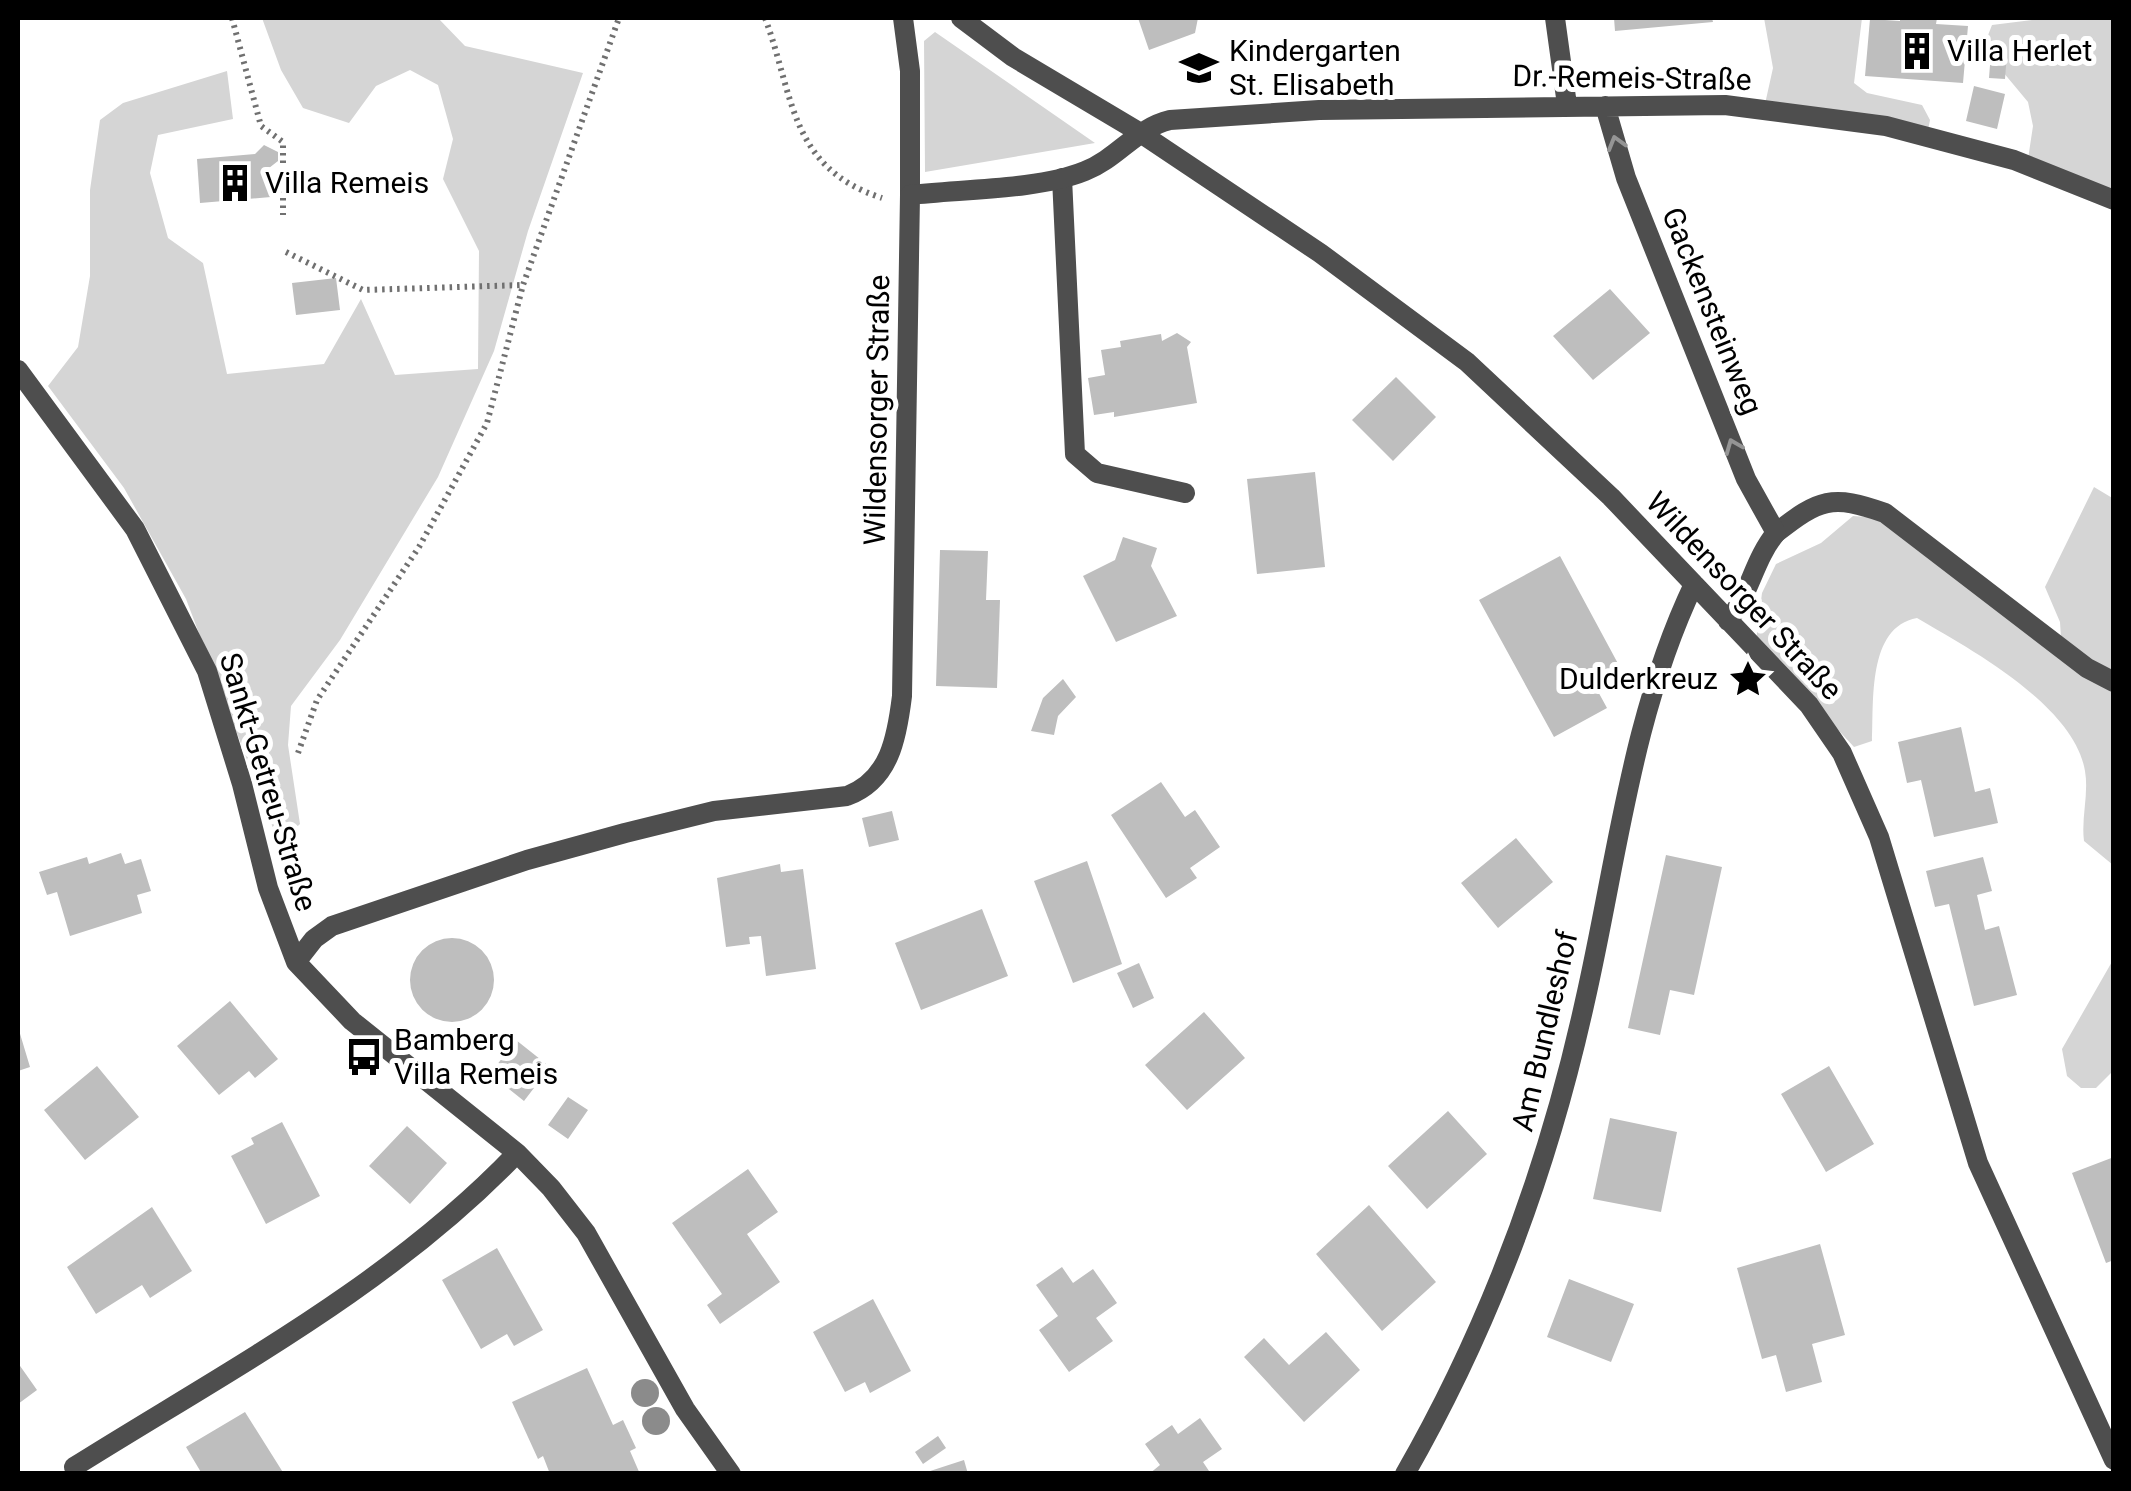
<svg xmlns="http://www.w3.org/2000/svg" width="2131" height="1491" font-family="Roboto,sans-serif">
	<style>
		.green { fill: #d5d5d5 }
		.building { fill: #bebebe }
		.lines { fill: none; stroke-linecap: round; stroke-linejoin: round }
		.path { stroke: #707070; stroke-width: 6; stroke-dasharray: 2.5 5; stroke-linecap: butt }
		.lane { stroke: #4e4e4e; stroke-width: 20 }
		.street { stroke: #4e4e4e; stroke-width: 20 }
		.tree { fill: #8b8b8b }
		.oneway { stroke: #959595 }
		.labels { text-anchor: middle; stroke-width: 10; stroke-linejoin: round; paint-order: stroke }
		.poi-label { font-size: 30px; fill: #000; stroke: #fff; text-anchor: start }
		.street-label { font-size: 30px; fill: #000; stroke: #fff }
	</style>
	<rect width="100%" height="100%" fill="#fff"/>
	<path class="green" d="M262 18H438L465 46 583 73 528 231 494 351 438 477 340 640 291 706 288 745 300 824 279 844 186 599 124 488 48 386 78 347 90 276V190L100 120 123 103 227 71 233 119 158 135 150 173 168 238 203 263 227 374 324 364 361 299 395 375 478 369 479 251 443 179 453 139 438 85 410 70 376 86 349 123 303 108 281 70Z
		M1764 18H1862L1854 83 1867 93 1922 105 1930 120 1928 130 1765 104 1773 68Z
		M2049 18H2113V192L2028 159 2033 126 2028 102 1983 48 1992 25Z
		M935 32 1095 143 925 172 924 41Z
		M2094 487 2114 499 2113 865 2084 841C2081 818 2089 794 2085 771 2074 705 1970 649 1917 618 1867 627 1874 702 1872 741L1854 747 1756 641 1762 593 1776 564 1821 543 1853 516 1881 518 2061 638 2060 622 2045 587Z
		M2113 960V1071L2096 1088H2081L2067 1076 2062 1049Z"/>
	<path class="building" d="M1138 18H1198L1195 33 1149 50Z
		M1614 18H1712L1713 22 1615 31Z
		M1900 18H1937L1936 24 1968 26 1963 83 1865 76 1870 19 1900 21Z
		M1991 52 2007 53 2005 79 1989 78Z
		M1974 86 2005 94 1997 129 1966 121Z
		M264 145 278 152V161L269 168 271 197 200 203 197 159 255 154Z
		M336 278 340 310 296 315 292 283Z
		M1610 289 1650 333 1593 380 1553 336Z
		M1177 333 1191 342 1187 347 1197 403 1114 417V412L1094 415 1088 378 1105 375 1101 350 1121 347 1120 341 1161 334 1162 341Z
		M1396 377 1436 417 1393 461 1352 420Z
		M1315 472 1325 567 1257 574 1247 479Z
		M1123 537 1157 548 1151 566 1177 616 1116 642 1083 576 1115 560Z
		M940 550 988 551 986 600H1000L997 688 936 686Z
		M1560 556 1622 671 1595 686 1607 708 1554 737 1479 600Z
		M1063 679 1076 697 1058 716 1054 735 1031 731 1043 698Z
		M1961 727 1975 792 1990 788 1998 823 1934 837 1921 780 1907 783 1898 742Z
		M1161 782 1185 817 1195 810 1220 847 1190 868 1197 878 1166 898 1111 815Z
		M892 811 899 840 869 847 862 818Z
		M1516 838 1553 882 1498 928 1461 883Z
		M121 853 125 864 141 859 151 891 137 895 142 913 70 936 57 892 47 895 39 872 87 857 89 864Z
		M1666 855 1722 867 1694 995 1670 990 1660 1035 1628 1028Z
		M1983 857 1992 891 1977 895 1985 930 1999 926 2017 995 1974 1006 1949 904 1935 907 1926 871Z
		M1087 861 1122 964 1073 983 1034 881Z
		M780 864 781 872 803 869 816 969 766 976 761 936 749 937 750 944 726 947 717 878Z
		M982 909 1008 976 921 1010 895 943Z
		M410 980a42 42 0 1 1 84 0a42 42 0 1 1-84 0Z
		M1139 963 1154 998 1133 1008 1117 973Z
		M230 1001 278 1059 255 1078 249 1071 219 1095 177 1046Z
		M1204 1012 1245 1058 1187 1110 1145 1065Z
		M18 1027 30 1067 18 1071Z
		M516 1040 550 1067 524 1101 490 1074Z
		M97 1066 139 1117 85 1160 44 1110Z
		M1829 1066 1874 1144 1826 1172 1781 1094Z
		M568 1097 588 1110 568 1139 548 1125Z
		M1448 1111 1487 1154 1427 1209 1388 1166Z
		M1610 1118 1677 1132 1661 1212 1593 1199Z
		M282 1122 320 1196 266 1224 231 1156 254 1144 251 1138Z
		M407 1126 447 1163 410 1204 369 1166Z
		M2114 1157V1260L2106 1263 2072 1173Z
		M748 1169 778 1212 747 1234 780 1282 720 1324 707 1305 722 1294 672 1223Z
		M1369 1205 1436 1282 1382 1331 1316 1254Z
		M152 1207 192 1271 150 1298 142 1285 96 1314 67 1267Z
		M1820 1244 1845 1335 1812 1344 1822 1382 1786 1392 1776 1355 1762 1359 1737 1268Z
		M497 1248 543 1330 514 1346 507 1334 481 1349 442 1280Z
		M1062 1267 1073 1283 1093 1269 1117 1303 1096 1318 1113 1341 1069 1372 1039 1330 1058 1316 1036 1285Z
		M1569 1279 1634 1304 1611 1362 1547 1337Z
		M873 1299 911 1371 870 1393 865 1382 845 1392 813 1332Z
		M1326 1332 1360 1370 1304 1422 1244 1357 1264 1338 1289 1365Z
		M18 1363 37 1390 18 1404Z
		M587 1368 613 1425 623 1420 636 1448 630 1451 640 1474H550L543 1456 538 1459 512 1402Z
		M245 1412 284 1474H202L186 1447Z
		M1200 1418 1222 1449 1203 1462 1211 1474H1149L1160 1465 1145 1444 1172 1425 1178 1434Z
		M938 1436 946 1448 923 1464 915 1452Z
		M964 1460 968 1474H924V1473Z"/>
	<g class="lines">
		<path class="path" d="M232 18 261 126 283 142V215
			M765 18C794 95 789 168 882 198
			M286 252 363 290 523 285
			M298 753 317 700 419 547 487 423 523 285 619 18"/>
		<path class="lane" d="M903 18 910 71V195
			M1062 178 1075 454 1097 473 1185 493
			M1776 533C1819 499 1832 494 1885 513L2087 668 2114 682"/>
		<path class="street" d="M961 18 1013 57 1139 132 1320 253 1467 362 1611 497 1809 705 1842 753 1879 837 1978 1163 2114 1460
			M1555 18 1567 105
			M1605 106 1626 178 1746 479 1776 533C1754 559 1750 594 1728 621
			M18 370 135 529 207 671 242 784 268 888 296 962 352 1021 517 1153 551 1188 586 1233 685 1409 731 1474
			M296 962 314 939 332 926 527 860 625 833 714 811 847 796C890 780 897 737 902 696L910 195C962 189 1038 190 1085 171 1118 158 1136 128 1170 120L1319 110 1725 105 1886 126 2014 160 2114 200
			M74 1467C227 1371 391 1285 517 1153
			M1405 1474C1491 1324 1548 1169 1585 1001 1617 861 1631 716 1694 584"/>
	</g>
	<g class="tree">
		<circle cx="645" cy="1393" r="14"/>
		<circle cx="656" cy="1421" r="14"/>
	</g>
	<defs><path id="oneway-chevron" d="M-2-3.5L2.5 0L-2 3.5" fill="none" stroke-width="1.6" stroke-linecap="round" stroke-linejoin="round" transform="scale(2.5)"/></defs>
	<g class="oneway">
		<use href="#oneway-chevron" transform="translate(1616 143) rotate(-106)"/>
		<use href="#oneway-chevron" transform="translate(1733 446) rotate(-112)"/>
	</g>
	<defs>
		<g id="building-bare" transform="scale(3)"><path d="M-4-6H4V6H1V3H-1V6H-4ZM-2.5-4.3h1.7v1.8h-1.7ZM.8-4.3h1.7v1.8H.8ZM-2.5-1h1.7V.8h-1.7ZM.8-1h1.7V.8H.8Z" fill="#000" stroke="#fff" stroke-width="2.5" paint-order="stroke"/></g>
		<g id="school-bare" transform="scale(3)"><path d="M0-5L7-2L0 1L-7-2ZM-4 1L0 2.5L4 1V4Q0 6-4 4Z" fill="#000" stroke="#fff" stroke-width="2.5" paint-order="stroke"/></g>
		<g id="sight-bare" transform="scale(3)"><path d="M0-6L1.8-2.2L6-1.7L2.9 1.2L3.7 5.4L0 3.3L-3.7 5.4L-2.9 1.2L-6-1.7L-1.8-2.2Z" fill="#000" stroke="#fff" stroke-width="2.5" paint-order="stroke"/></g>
		<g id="bus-bare" transform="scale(3)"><path d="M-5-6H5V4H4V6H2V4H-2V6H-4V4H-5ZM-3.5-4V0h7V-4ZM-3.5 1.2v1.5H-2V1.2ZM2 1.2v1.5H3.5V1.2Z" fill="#000" stroke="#fff" stroke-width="2.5" paint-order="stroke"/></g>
	</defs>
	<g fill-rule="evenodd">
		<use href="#building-bare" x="1917" y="51"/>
		<use href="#school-bare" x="1199" y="68"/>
		<use href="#building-bare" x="235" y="183"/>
		<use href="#sight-bare" x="1748" y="679"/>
		<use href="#bus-bare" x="364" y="1057"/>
	</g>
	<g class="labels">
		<g class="poi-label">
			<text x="1229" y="61">Kindergarten<tspan x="1229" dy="34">St. Elisabeth</tspan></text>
			<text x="1947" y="61">Villa Herlet</text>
			<text x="265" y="193">Villa Remeis</text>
			<text x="1718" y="689" text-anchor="end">Dulderkreuz</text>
			<text x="394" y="1050">Bamberg<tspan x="394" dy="34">Villa Remeis</tspan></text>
		</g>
		<g class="street-label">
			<text transform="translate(1632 78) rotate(1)" y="10">Dr.-Remeis-Straße</text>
			<text transform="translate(1712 311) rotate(68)" y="10">Gackensteinweg</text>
			<text transform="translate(877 410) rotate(-89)" y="10">Wildensorger Straße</text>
			<text transform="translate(1744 596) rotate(47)" y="10">Wildensorger Straße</text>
			<text transform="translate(268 782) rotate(73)" y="10">Sankt-Getreu-Straße</text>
			<text transform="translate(1545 1031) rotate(-77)" y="10">Am Bundleshof</text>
		</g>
	</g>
	<rect width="2131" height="1491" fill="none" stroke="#000000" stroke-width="40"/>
</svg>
